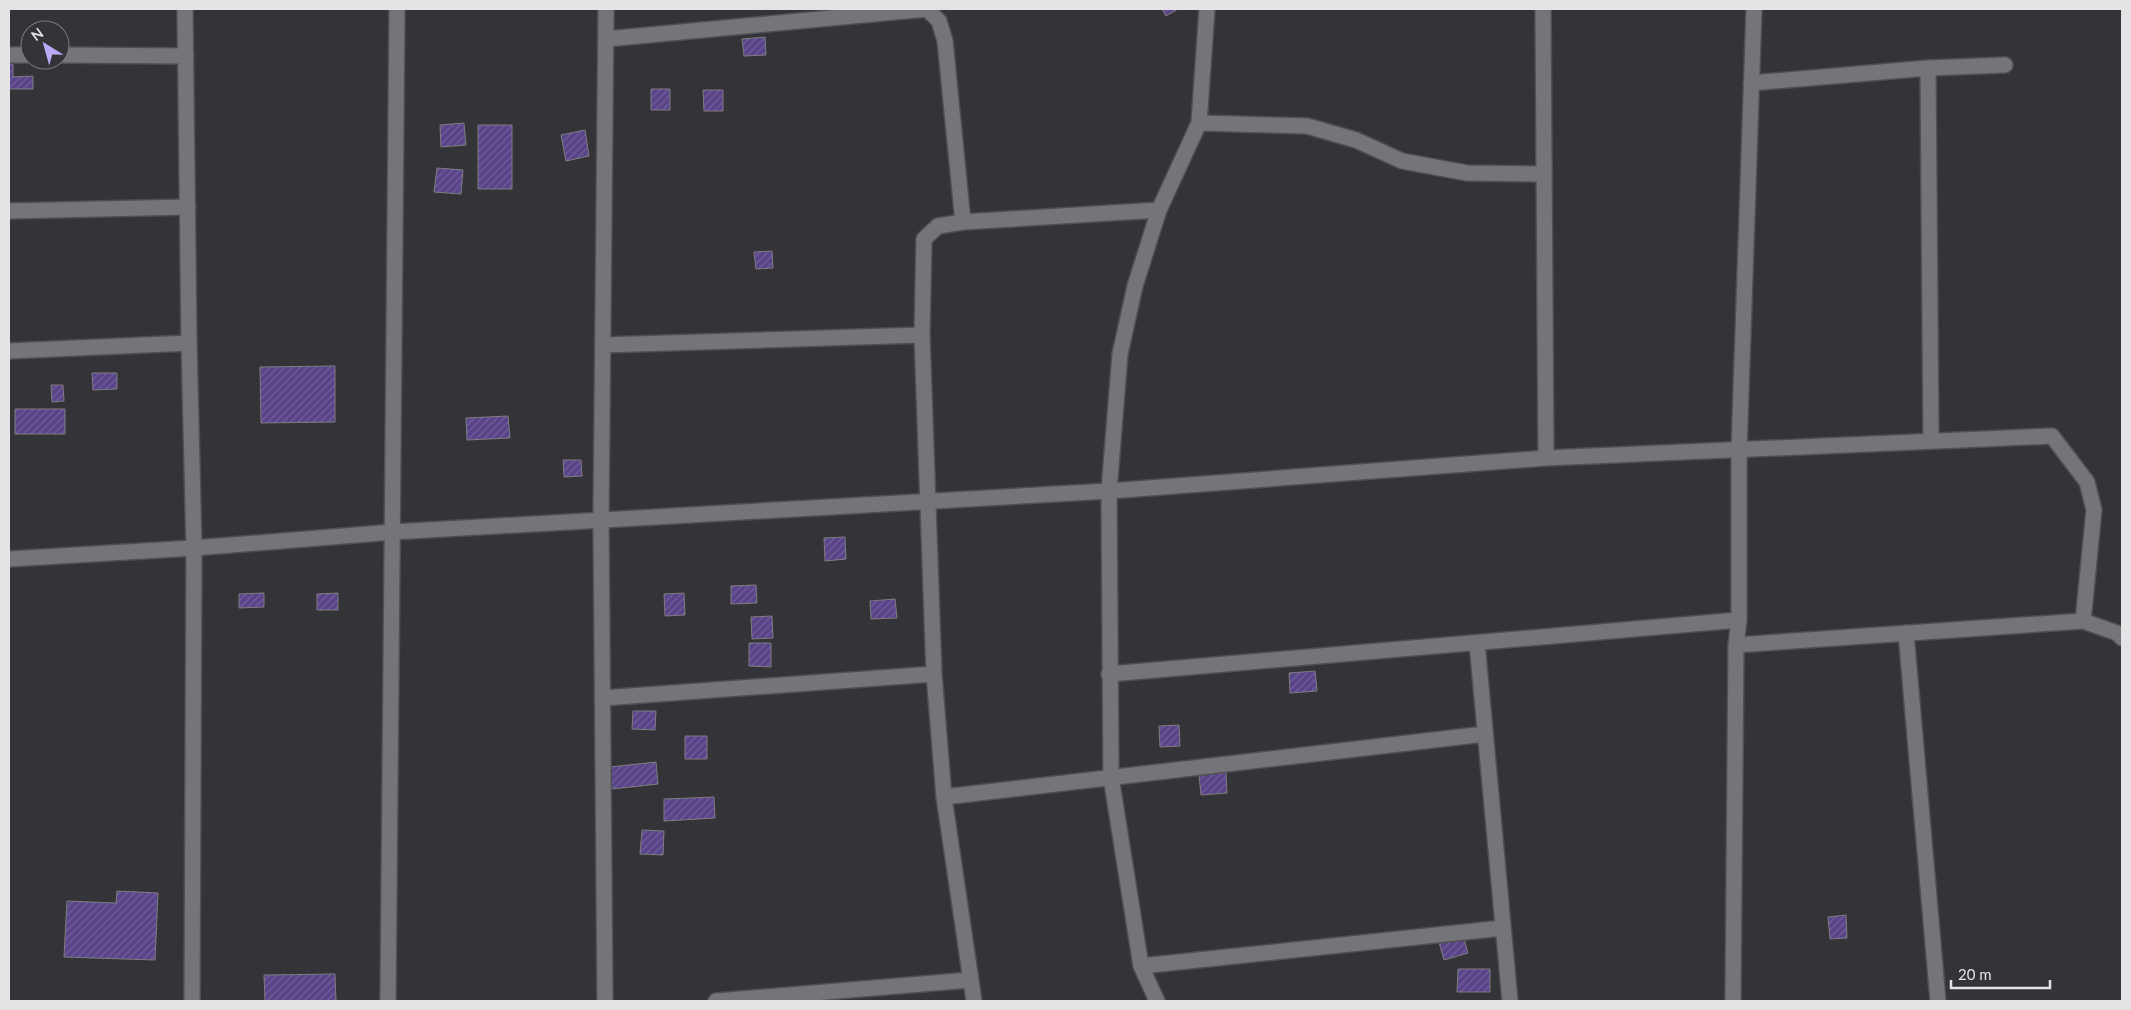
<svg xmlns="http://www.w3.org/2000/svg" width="2131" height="1010" font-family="Lato,sans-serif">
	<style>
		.building { fill: url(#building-hatch); stroke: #7e7d81 }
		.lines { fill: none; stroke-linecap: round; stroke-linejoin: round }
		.minor-casing { stroke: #4f4f52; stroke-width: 18 }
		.tertiary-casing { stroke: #4f4f52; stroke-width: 18 }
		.minor { stroke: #757478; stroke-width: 15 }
		.tertiary { stroke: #757478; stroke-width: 15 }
	</style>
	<defs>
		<pattern id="building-hatch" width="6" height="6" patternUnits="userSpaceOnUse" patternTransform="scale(1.25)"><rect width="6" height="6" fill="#594489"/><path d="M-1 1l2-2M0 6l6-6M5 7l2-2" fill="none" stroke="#715f9a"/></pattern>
	</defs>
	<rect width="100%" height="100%" fill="#343337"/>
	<path class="building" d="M1162 9H1178L1166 16Z
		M765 37 766 55 744 56 742 39Z
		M9 63H13V77L33 76V89H9Z
		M651 89H670V110H651Z
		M703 90H723V111H704Z
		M464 123 466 145 441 147 440 125Z
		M478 125H512V189H478Z
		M585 130 589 156 566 161 561 135Z
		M437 168 463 170 461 194 434 192Z
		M772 251 773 268 756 269 754 252Z
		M335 366V422L261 423 260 367Z
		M92 373H117V389L93 390Z
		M51 385H63L64 401 52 402Z
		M15 409H65V434H15Z
		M508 416 510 438 467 440 466 418Z
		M563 460H581L582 476 564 477Z
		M845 537 846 559 825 561 824 538Z
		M756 585 757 603 731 604V586Z
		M264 593V607L239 608V594Z
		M338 593V610H317V594Z
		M684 593 685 615 665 616 664 594Z
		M895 599 897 618 871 619 870 601Z
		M772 616 773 638 752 639 751 617Z
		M749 643H771V667L749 666Z
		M1315 671 1317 691 1290 693 1289 673Z
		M633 711H656L655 730 632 729Z
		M1179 725 1180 746 1160 747 1159 726Z
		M685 736H707V759H685Z
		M656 762 658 784 612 789 610 767Z
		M1226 773 1227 793 1201 795 1199 775Z
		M714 797 715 818 664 821V799Z
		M642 830 664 831 663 855 640 854Z
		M117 891 158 893 155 960 64 957 67 901 116 903Z
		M1846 915 1847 938 1830 939 1828 917Z
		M1463 935 1468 953 1444 960 1439 942Z
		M1458 969H1490V992H1457Z
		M335 974 336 1001H265L264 975Z"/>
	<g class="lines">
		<g class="minor-casing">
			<path id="minor" d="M185 9 189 343 194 548 192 1001
				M1543 9 1546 458
				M606 39 927 9 939 21 945 41 963 222
				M9 55H30
				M60 55 186 56
				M1928 68 1931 441
				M1751 83 1928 68 2005 65
				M1199 123 1307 126 1356 140 1402 161 1467 173 1543 174
				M9 211 188 207
				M603 345 922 335
				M9 351 189 343
				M9 559 194 548 393 532 1109 491 1546 458 2052 436 2087 482 2094 510 2083 621
				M1906 633 1938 1001
				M1477 643 1510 1001
				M1736 645 2083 621 2117 633 2122 638
				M1109 674 1739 620
				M603 698 934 674
				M944 797 1485 734
				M1141 966 1503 928
				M605 1001 601 520 606 9
				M716 1001 970 980
				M974 1001 944 797 934 674 922 335 924 239 938 226 963 222 1159 210
				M1157 1001 1141 966 1111 777 1109 491 1120 354 1135 286 1159 210 1199 123 1207 9
				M1733 1001 1736 645 1739 620V451L1754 9"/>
		</g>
		<g class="tertiary-casing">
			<path id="tertiary" d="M388 1001 397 9"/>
		</g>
		<use href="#minor" class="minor"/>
		<use href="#tertiary" class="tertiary"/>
	</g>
	<rect width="2131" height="1010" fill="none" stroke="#e4e3e5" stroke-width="20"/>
	<g transform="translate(45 45) rotate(323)"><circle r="24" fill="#343337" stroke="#7a797d"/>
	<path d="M0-4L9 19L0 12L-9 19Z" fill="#bca9f5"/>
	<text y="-8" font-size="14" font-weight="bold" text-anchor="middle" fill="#e4e3e5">N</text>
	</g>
	<path d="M1951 980v8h99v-8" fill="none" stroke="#e4e3e5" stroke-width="2.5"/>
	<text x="1958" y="980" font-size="15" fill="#e4e3e5" stroke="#343337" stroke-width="4" paint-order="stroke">20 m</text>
</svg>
